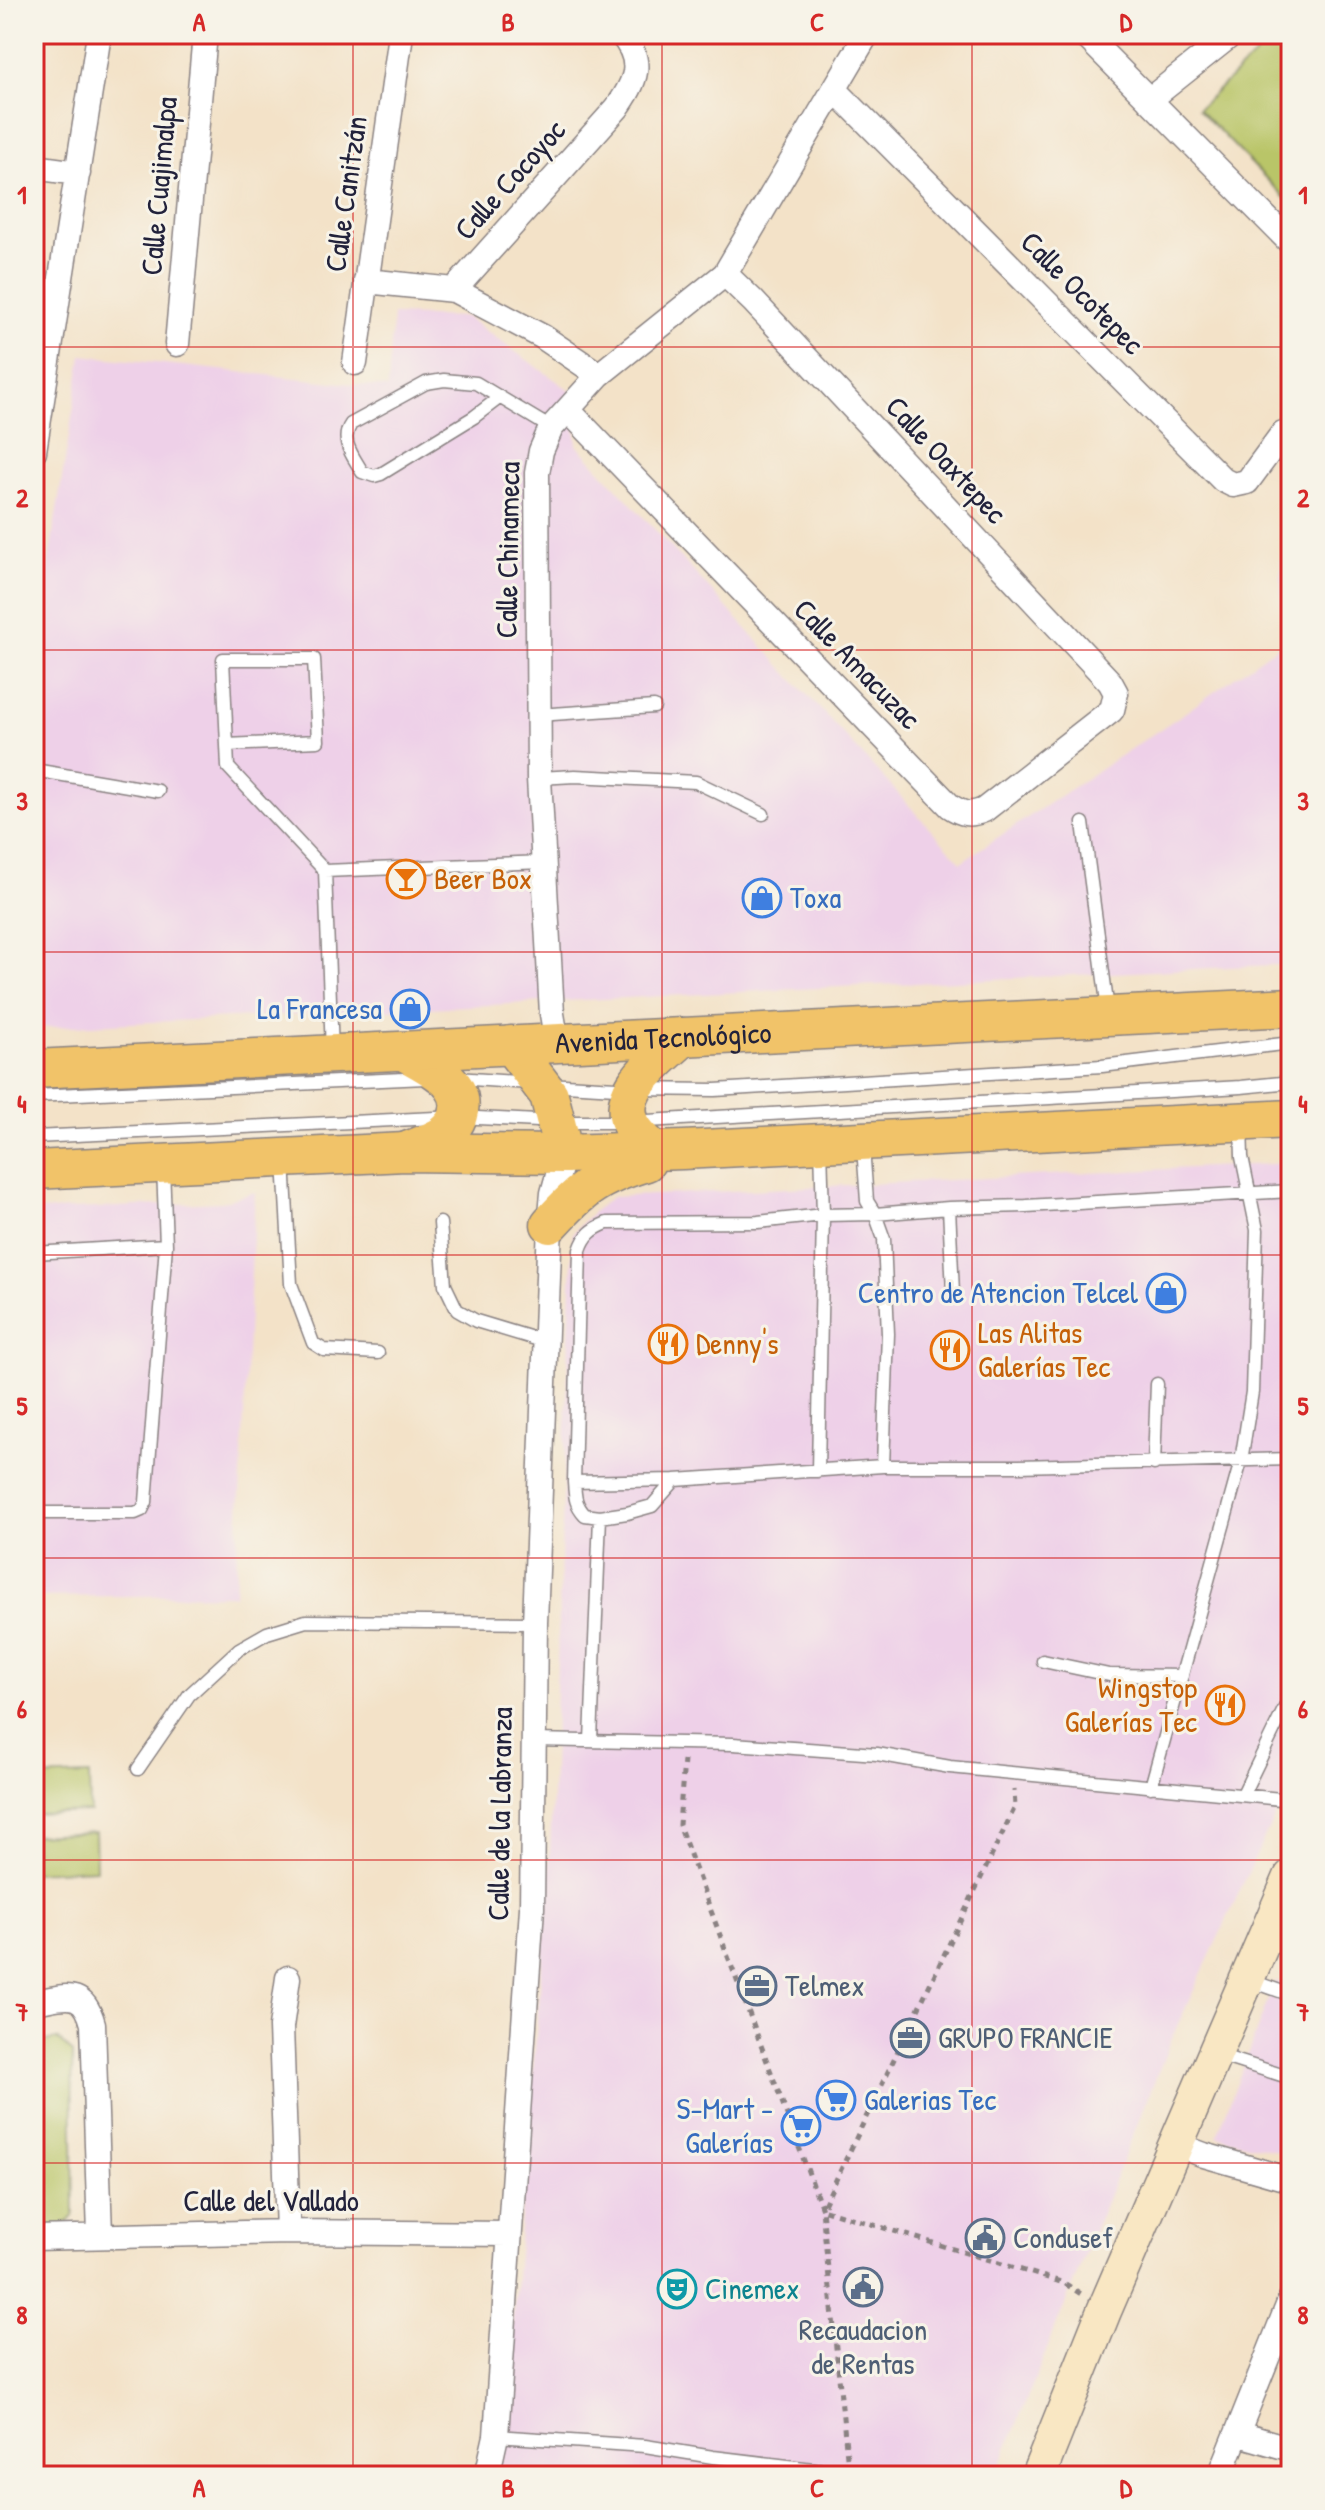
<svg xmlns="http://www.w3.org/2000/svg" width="1325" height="2510" font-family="'Patrick Hand',sans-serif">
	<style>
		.built { fill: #eed0e8 }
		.green { fill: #b9c567; stroke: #6e7451; stroke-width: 2 }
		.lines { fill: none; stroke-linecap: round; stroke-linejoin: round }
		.service-casing { stroke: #8a8282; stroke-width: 15 }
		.minor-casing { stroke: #8a8282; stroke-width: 27 }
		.secondary-casing { stroke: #8a8282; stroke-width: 37 }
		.primary-casing { stroke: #8a8282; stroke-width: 41 }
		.path { stroke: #8a8282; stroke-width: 5; stroke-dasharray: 6 6; stroke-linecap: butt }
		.service { stroke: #fff; stroke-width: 12 }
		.minor { stroke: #fff; stroke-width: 24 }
		.secondary { stroke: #f9e7c3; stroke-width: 34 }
		.primary { stroke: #f1c369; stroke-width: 38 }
		.grid { fill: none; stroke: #d62828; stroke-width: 2; stroke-opacity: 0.55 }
		.labels { text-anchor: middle; stroke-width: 6; stroke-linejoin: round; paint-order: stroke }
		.street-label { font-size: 30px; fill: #22223b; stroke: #f7f3e8 }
		.food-label { font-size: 30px; fill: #c56008; stroke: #f7f3e8; text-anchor: start }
		.shop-label { font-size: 30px; fill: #366cbe; stroke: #f7f3e8; text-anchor: end }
		.service-label { font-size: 30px; fill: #4e5e75; stroke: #f7f3e8; text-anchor: start }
		.culture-label { font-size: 30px; fill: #0d838f; stroke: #f7f3e8; text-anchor: start }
		.neatline { fill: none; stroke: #d62828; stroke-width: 3 }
		.grid-label { font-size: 26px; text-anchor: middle; font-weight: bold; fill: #d62828 }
	</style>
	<rect width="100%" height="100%" fill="#f7f3e8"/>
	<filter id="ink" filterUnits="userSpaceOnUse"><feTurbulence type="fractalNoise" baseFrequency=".0125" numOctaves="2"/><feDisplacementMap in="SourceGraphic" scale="16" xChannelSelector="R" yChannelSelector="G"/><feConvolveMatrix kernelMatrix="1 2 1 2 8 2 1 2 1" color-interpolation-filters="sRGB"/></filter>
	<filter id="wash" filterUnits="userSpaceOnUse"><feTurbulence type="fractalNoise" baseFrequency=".006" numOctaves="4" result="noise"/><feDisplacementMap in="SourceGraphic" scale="32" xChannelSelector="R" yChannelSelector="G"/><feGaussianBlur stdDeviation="1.8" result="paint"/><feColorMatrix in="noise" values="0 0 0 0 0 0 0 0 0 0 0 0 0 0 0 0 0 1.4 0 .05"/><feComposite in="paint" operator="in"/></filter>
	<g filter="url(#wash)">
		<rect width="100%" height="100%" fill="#f3e2c8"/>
		<path class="built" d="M393 315 466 317 571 391 577 445 961 862 1186 712 1281 644V561L1291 536V964L34 1028V608L41 609 82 355 388 388Z
			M1291 1163V1788L1267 1832 1173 2035 996 2476H490L506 2400 549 1878 573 1233 594 1211 612 1197Z
			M255 1192 235 1595 34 1597V1211L222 1202Z
			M1275 1981 1291 1985V2155L1217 2136Z"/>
		<path class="green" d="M1277 34H1291V204L1198 109Z
			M89 1775 90 1812 34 1814V1777Z
			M95 1832 96 1869 34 1872V1835Z
			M57 2039 72 2052 74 2215 63 2228 34 2229V2043Z"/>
	</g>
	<g filter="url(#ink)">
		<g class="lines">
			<g class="service-casing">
				<path id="service" d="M499 398 474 417 381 474 374 476 362 472C354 457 339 441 351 424L426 383 444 380 476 383 551 428
					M538 715 654 707
					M227 745 318 741 314 659H223L228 767 325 871 544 862
					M34 770 158 791
					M539 778 575 776 696 782 763 814
					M1083 823 1108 1010
					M325 871 332 1052
					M457 1078 530 1083
					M548 1084 633 1089 715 1090 1102 1066 1291 1043
					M34 1096 426 1078
					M34 1137 457 1117 557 1122H630L1241 1087 1291 1082
					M863 1147 867 1201 875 1214 884 1239 888 1334 883 1466
					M284 1161 291 1284 313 1343 324 1350 378 1353
					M949 1208 953 1292
					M440 1223 445 1285 457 1310 476 1321 546 1342
					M34 1253 166 1245
					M1154 1464 1157 1384
					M818 1471 823 1215 821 1146
					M574 1482 675 1480 883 1466H1019L1291 1459
					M34 1513H135L142 1510 146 1502 166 1245 163 1167
					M600 1517 627 1513 652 1506 675 1480
					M1043 1661 1109 1675 1182 1676
					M533 1740 733 1744 808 1749 877 1754 950 1767 1291 1800
					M591 1740 600 1517 585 1515C575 1504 575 1497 574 1482L580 1250C585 1235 592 1229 607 1223L758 1222 823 1215 875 1214 949 1208 1026 1206 1291 1191
					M138 1769 189 1695 239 1649 267 1633 306 1621 535 1623
					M1151 1787 1241 1461 1252 1392 1257 1230 1242 1157 1241 1125
					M1243 1794 1291 1695
					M1249 1980 1291 1995
					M1218 2055 1291 2078
					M496 2436 645 2446 713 2457 872 2476"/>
			</g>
			<g class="minor-casing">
				<path id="minor" d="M1084 34 1291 243
					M835 90 1223 480 1233 485 1247 482 1283 433
					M1149 100 1232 34
					M34 167 78 173
					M366 281 454 290 617 108C636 81 645 62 621 34
					M454 290 543 337 599 375
					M177 344 205 34
					M355 363 401 34
					M568 410 950 806C962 814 969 816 984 810L1112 710 1116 693 1110 682 753 301 725 274
					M34 451 99 34
					M557 1043 552 1014 539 778 537 473 541 451 551 428 599 375 725 274 867 34
					M288 1978 281 2027 288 2232
					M34 2002C65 1997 83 1987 93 2024L100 2235
					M1175 2144 1204 2155 1291 2180
					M34 2238 288 2232 509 2234
					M1239 2434 1291 2449
					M487 2476 496 2436 532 1908 535 1623 550 1224 553 1193 564 1154
					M1220 2476 1291 2298"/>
			</g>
			<g class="secondary-casing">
				<path id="secondary" d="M1038 2476 1104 2311 1291 1877"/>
			</g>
			<g class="primary-casing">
				<g id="primary">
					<path d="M511 1045 549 1095 564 1154"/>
					<path d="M405 1052C427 1065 468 1082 458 1115 456 1123 449 1131 443 1135 432 1142 419 1146 407 1151"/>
					<path id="s1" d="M34 1069 1291 1007"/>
					<path d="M653 1150C647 1144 640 1138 635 1131 608 1094 660 1059 683 1037"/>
					<path d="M34 1170 405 1152 564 1154 683 1150 1291 1119"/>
					<path d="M550 1224C582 1188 599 1176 646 1162"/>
				</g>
			</g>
			<path class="path" d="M684 1760 679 1825 822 2209 1015 1807 1014 1790
				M847 2457 822 2209 1064 2283 1081 2294"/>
			<use href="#service" class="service"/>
			<use href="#minor" class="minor"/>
			<use href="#secondary" class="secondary"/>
			<use href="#primary" class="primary"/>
		</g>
	</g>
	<path class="grid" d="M353 34V2476M662 34V2476M972 34V2476M34 347H1291M34 650H1291M34 952H1291M34 1255H1291M34 1558H1291M34 1860H1291M34 2163H1291"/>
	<defs>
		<g id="bar-ring" transform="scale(2)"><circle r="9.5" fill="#f7f3e8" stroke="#e8710a" stroke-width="1.5"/><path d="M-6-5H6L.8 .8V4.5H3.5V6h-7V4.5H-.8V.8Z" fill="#e8710a"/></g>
		<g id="shop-ring" transform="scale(2)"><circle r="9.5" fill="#f7f3e8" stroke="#3f7fe0" stroke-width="1.5"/><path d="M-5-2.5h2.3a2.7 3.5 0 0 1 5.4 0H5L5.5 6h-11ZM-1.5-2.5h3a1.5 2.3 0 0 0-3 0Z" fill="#3f7fe0"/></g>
		<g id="restaurant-ring" transform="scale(2)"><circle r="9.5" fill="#f7f3e8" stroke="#e8710a" stroke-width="1.5"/><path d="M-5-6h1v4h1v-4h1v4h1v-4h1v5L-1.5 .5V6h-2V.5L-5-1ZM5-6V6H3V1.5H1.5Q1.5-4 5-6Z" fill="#e8710a"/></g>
		<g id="office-ring" transform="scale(2)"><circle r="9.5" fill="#f7f3e8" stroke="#5c6f8a" stroke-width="1.5"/><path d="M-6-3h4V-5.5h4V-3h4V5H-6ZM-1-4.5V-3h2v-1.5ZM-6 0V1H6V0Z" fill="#5c6f8a"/></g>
		<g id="supermarket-ring" transform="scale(2)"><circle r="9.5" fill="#f7f3e8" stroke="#3f7fe0" stroke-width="1.5"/><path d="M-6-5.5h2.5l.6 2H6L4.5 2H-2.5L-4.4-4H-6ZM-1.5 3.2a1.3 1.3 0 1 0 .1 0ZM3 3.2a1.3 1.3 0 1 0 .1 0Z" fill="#3f7fe0"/></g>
		<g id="civic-ring" transform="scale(2)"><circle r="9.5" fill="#f7f3e8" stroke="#5c6f8a" stroke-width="1.5"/><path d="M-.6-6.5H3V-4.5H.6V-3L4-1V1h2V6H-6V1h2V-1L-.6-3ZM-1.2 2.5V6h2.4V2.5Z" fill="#5c6f8a"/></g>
		<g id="theatre-ring" transform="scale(2)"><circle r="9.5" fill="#f7f3e8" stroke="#0f9aa8" stroke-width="1.5"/><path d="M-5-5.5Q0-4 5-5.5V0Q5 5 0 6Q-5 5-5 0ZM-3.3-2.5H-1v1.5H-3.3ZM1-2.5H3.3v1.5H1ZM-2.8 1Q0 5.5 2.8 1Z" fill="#0f9aa8"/></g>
	</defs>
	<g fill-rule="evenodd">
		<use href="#bar-ring" x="406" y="879"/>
		<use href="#shop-ring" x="762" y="898"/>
		<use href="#shop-ring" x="410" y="1009"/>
		<use href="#shop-ring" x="1166" y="1293"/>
		<use href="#restaurant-ring" x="668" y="1344"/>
		<use href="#restaurant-ring" x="950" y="1350"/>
		<use href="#restaurant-ring" x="1225" y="1705"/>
		<use href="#office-ring" x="757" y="1986"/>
		<use href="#office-ring" x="910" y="2038"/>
		<use href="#supermarket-ring" x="836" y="2100"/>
		<use href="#supermarket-ring" x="801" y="2126"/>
		<use href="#civic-ring" x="985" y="2238"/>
		<use href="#civic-ring" x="863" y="2287"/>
		<use href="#theatre-ring" x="677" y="2289"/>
	</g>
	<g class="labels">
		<g class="street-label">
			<text transform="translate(510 180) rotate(-48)" y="10">Calle Cocoyoc</text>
			<text transform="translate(159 186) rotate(-85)" y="10">Calle Cuajimalpa</text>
			<text transform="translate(346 194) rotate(-82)" y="10">Calle Canitzán</text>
			<text transform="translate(1082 293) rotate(45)" y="10">Calle Ocotepec</text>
			<text transform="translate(946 460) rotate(47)" y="10">Calle Oaxtepec</text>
			<text transform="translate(508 550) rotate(-89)" y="10">Calle Chinameca</text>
			<text transform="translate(857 664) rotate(46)" y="10">Calle Amacuzac</text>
			<text dy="10" stroke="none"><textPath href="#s1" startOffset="630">Avenida Tecnológico</textPath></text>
			<text transform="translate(500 1814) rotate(-89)" y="10">Calle de la Labranza</text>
			<text x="271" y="2211">Calle del Vallado</text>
		</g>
		<g class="food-label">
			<text x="434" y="889">Beer Box</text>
			<text x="978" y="1343">Las Alitas<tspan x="978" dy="34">Galerías Tec</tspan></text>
			<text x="696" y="1354">Denny's</text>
			<text x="1197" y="1698" text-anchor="end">Wingstop<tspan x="1197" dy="34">Galerías Tec</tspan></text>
		</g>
		<g class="shop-label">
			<text x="790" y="908" text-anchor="start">Toxa</text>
			<text x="382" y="1019">La Francesa</text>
			<text x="1138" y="1303">Centro de Atencion Telcel</text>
			<text x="864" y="2110" text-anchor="start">Galerias Tec</text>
			<text x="773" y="2119">S-Mart -<tspan x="773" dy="34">Galerías</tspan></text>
		</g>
		<g class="service-label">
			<text x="785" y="1996">Telmex</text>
			<text x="938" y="2048">GRUPO FRANCIE</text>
			<text x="1013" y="2248">Condusef</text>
			<text x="863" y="2340" text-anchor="middle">Recaudacion<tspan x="863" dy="34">de Rentas</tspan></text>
		</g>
		<g class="culture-label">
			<text x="705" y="2299">Cinemex</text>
		</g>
	</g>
	<rect width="1325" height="2510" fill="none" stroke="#f7f3e8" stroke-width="88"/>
	<rect x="44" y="44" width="1237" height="2422" class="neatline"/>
	<g class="grid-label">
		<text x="199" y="31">A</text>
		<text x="508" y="31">B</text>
		<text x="817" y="31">C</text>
		<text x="1126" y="31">D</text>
		<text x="22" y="204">1</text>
		<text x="1303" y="204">1</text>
		<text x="22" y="507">2</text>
		<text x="1303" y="507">2</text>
		<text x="22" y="810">3</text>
		<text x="1303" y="810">3</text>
		<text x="22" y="1113">4</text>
		<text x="1303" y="1113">4</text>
		<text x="22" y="1415">5</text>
		<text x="1303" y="1415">5</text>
		<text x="22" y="1718">6</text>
		<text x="1303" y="1718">6</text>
		<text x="22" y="2021">7</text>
		<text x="1303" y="2021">7</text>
		<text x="22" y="2324">8</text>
		<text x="1303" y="2324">8</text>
		<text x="199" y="2497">A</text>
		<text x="508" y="2497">B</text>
		<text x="817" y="2497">C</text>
		<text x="1126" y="2497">D</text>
	</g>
</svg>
